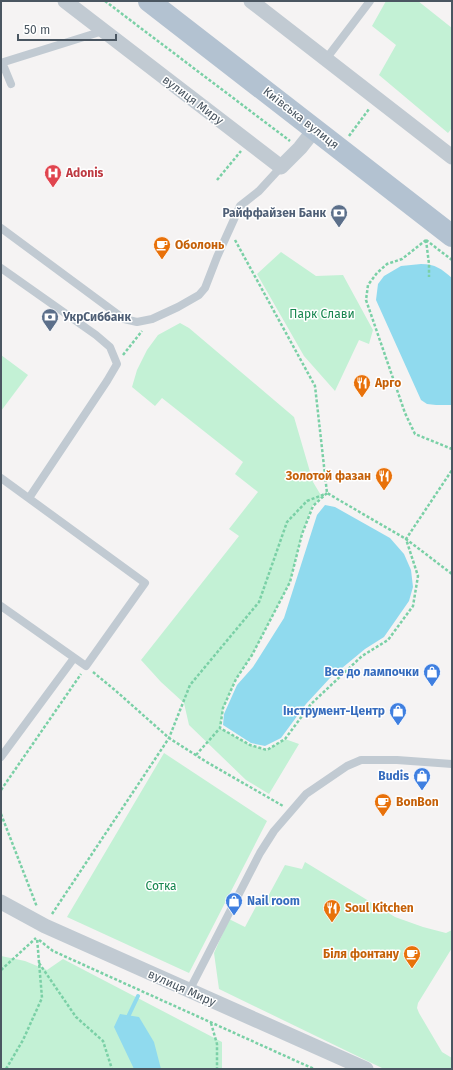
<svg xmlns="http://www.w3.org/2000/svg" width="453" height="1070" font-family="'Fira Sans',sans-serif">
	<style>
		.green { fill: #c3f1d5 }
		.water { fill: #90daee }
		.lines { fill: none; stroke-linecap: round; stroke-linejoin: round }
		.stream { stroke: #90daee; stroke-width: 4 }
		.path { stroke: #7ad0a6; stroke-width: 2.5; stroke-dasharray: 3 2; stroke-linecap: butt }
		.lane { stroke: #c1cad2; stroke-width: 8 }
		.street { stroke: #c1cad2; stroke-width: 15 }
		.primary { stroke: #b3c2d1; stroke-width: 22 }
		.labels { text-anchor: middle; stroke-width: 3; stroke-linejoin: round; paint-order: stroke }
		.street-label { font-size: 12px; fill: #4a5661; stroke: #fff }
		.health-label { font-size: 12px; font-weight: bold; fill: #be3a42; stroke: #fff; text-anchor: start }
		.service-label { font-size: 12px; font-weight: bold; fill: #4e5e75; stroke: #fff; text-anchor: end }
		.food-label { font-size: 12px; font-weight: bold; fill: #c56008; stroke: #fff; text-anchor: start }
		.park-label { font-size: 12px; fill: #17864f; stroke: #fff }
		.shop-label { font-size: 12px; font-weight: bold; fill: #366cbe; stroke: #fff; text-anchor: end }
	</style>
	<rect width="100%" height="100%" fill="#f5f3f3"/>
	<path class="green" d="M386 1H418L452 28V128L448 133 379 75 396 45 372 26Z
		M281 252 316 276 343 275 373 330 369 344 359 340 335 391 304 356 257 274Z
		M180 323 189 328 294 417 313 482 322 497 312 506 302 534 290 582 252 655 236 679 223 708 220 728 250 745 267 750 285 739 299 744 269 794 246 780 189 725 184 703 161 682 141 660 239 536 229 529 258 492 235 474 243 462 162 398 155 406 132 387 137 370 147 350 158 335Z
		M1 355 28 375 1 411Z
		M164 753 267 821 189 973 67 917Z
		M305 862 395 917 423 927 446 933 452 930V948L418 1003 417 1008 419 1013 442 1052 452 1058V1069H384L219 989 214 953 229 919 245 927 260 899 265 902 285 865 302 869Z
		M1 956 25 961 47 970 63 959 222 1042V1069H1Z"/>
	<path class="water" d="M421 264C436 264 441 269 452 278V405H436L427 404 421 400 376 300 378 284 384 276 401 266Z
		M325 505 335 507 390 538 404 554 411 570 413 587 409 601 384 637 365 649 330 678 306 704 281 738 265 746 251 743 223 725 224 714 237 685 253 667 284 618 317 515Z
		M120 1014 139 1017 154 1042 161 1069H134L114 1027Z"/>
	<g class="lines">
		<path class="stream" d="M127 1020V1019L138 996"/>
		<path class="path" d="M105 1 290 141
			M349 136 369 109
			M217 180 241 151
			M235 240 315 386 327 493 406 539 452 574
			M426 240 402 259 387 264 377 273 368 285 366 300 405 413 415 434 452 449
			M426 240 429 264V277
			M426 240 452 260
			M123 355 142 331
			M327 493 313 506 302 534 290 582 252 655 236 679 223 708 220 728 250 745 267 750 285 739 311 704 362 656 388 640 413 606 418 576 406 539 452 470
			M93 672 116 691 169 738 205 761 283 806
			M196 755 220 728
			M1 790 81 674
			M1 814 37 907
			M52 914 169 738 190 685 259 602 287 522 307 501 325 494
			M39 940 53 951 314 1069
			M39 963 76 1017 103 1041 112 1069
			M1 970 36 938
			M211 1023 217 1044V1069
			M6 1069 23 1040 42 998 37 938"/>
		<path class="lane" d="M326 59 370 1
			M1 63 103 31
			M1 63 4 67 11 84
			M1 228 124 319 137 322 152 319 178 307 199 295 205 288 217 257 240 206 259 191 281 167
			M1 268 96 335 110 347 117 364 107 381 29 498
			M1 478 145 583 86 666 1 606
			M1 757 74 658
			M189 991 260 853 274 831 306 794 347 766 361 760H397L452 764"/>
		<path class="street" d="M65 1 281 167 300 148 315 129
			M251 1 452 157
			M1 902 45 926 366 1069"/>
		<path class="primary" d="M149 1 452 236"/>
	</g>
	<defs>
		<g id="hospital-pin" transform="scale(0.9)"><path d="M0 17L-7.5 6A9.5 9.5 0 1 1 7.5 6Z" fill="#e0444e" stroke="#fff"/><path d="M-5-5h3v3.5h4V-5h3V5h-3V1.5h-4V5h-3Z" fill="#fff"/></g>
		<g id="bank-pin" transform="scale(0.9)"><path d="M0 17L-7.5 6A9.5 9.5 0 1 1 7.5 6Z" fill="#5c6f8a" stroke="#fff"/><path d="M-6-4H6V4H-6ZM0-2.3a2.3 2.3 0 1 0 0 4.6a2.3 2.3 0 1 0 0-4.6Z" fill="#fff"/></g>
		<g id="cafe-pin" transform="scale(0.9)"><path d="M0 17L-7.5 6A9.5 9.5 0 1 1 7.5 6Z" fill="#e8710a" stroke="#fff"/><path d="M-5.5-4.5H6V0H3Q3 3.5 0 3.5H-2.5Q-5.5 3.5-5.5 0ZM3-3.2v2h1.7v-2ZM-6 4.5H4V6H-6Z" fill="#fff"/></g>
		<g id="restaurant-pin" transform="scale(0.9)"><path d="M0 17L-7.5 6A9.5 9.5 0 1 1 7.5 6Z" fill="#e8710a" stroke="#fff"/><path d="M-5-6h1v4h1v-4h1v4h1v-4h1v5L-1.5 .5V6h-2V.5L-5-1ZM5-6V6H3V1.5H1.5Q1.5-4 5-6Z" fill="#fff"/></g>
		<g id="shop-pin" transform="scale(0.9)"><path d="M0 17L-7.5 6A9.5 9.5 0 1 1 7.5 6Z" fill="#3f7fe0" stroke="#fff"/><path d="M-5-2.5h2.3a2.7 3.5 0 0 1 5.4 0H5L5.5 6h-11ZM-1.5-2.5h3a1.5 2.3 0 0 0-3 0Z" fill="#fff"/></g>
	</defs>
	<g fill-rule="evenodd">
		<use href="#hospital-pin" x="53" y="173"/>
		<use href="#bank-pin" x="339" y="213"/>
		<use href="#cafe-pin" x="162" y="245"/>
		<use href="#bank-pin" x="50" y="317"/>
		<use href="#restaurant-pin" x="362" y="383"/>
		<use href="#restaurant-pin" x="384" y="476"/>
		<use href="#shop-pin" x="432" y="672"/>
		<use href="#shop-pin" x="398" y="711"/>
		<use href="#shop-pin" x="422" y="776"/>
		<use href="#cafe-pin" x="383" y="802"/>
		<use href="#shop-pin" x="234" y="901"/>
		<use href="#restaurant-pin" x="332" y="908"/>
		<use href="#cafe-pin" x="412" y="954"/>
	</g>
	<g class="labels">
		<g class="street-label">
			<text transform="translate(193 100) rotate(37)" y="4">вулиця Миру</text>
			<text transform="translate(301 118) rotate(38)" y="4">Київська вулиця</text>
			<text transform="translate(182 988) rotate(24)" y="4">вулиця Миру</text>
		</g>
		<g class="health-label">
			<text x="66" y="177">Adonis</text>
		</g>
		<g class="service-label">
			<text x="326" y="217">Райффайзен Банк</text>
			<text x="63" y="321" text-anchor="start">УкрСиббанк</text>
		</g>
		<g class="food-label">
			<text x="175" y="249">Оболонь</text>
			<text x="375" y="387">Арго</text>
			<text x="371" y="480" text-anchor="end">Золотой фазан</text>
			<text x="396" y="806">BonBon</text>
			<text x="345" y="912">Soul Kitchen</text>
			<text x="399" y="958" text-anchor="end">Біля фонтану</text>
		</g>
		<g class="park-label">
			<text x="322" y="318">Парк Слави</text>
			<text x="161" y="890">Сотка</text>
		</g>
		<g class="shop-label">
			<text x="419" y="676">Все до лампочки</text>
			<text x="385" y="715">Інструмент-Центр</text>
			<text x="409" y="780">Budis</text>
			<text x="247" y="905" text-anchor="start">Nail room</text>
		</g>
	</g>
	<rect width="453" height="1070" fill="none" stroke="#4a5661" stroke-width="4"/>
	<path d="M18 34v6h98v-6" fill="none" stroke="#4a5661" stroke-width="2"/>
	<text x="24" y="34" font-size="12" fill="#4a5661" stroke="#ffffff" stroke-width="3" paint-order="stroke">50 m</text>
</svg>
